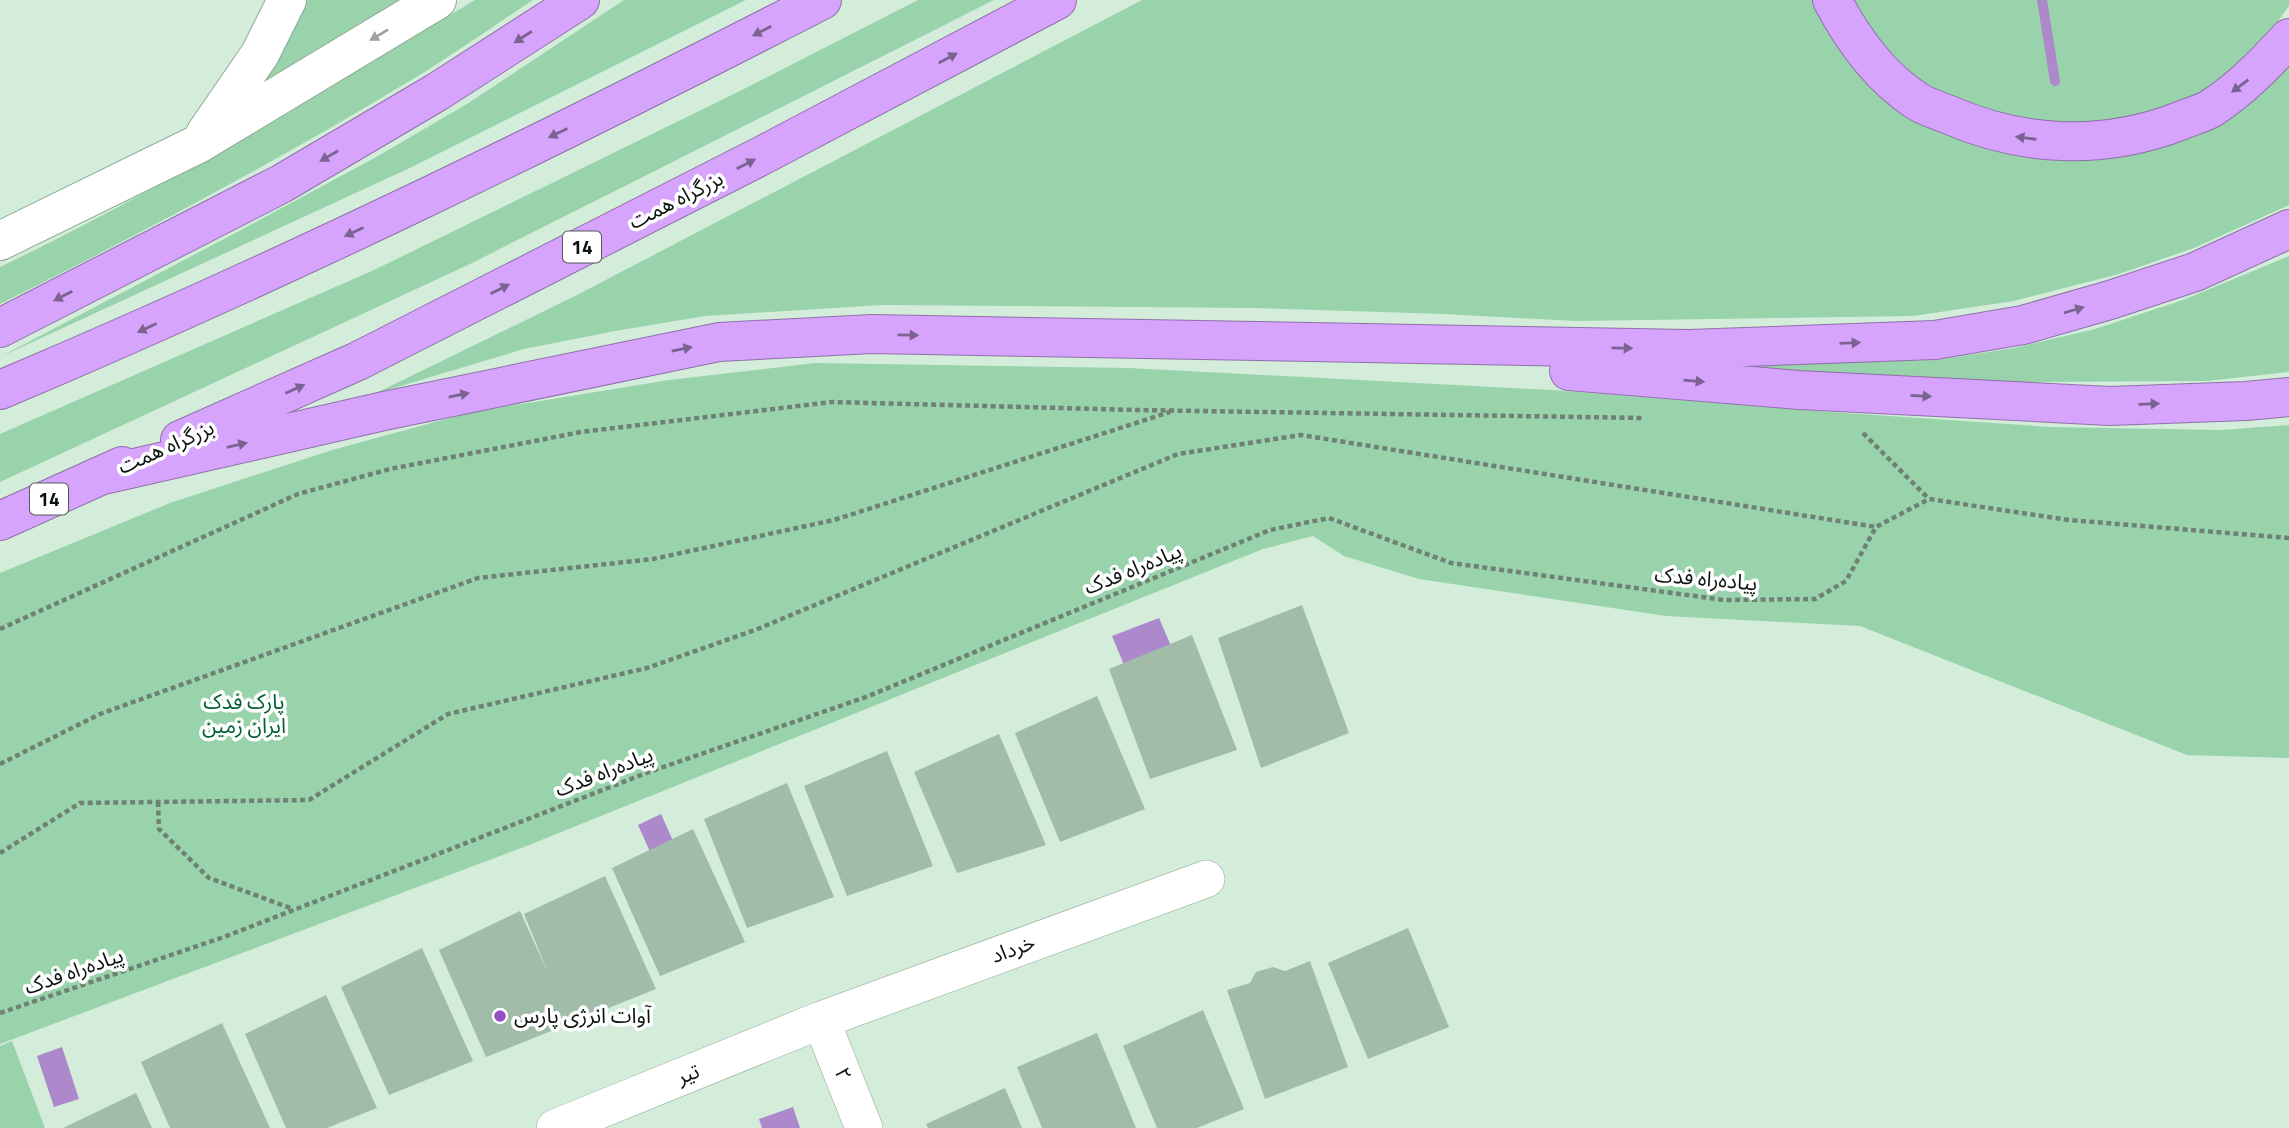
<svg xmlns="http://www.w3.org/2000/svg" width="2289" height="1128" font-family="'Titillium Web','Noto Sans Arabic',sans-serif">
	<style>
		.green { fill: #99d3ab }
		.water { fill: #ad88ca }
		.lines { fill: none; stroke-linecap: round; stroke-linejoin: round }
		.stream { stroke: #ad88ca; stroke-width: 10 }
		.building { fill: #a2bcaa }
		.street-casing { stroke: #90a997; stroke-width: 38 }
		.secondary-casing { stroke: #90a997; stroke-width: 40 }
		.highway-casing { stroke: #8f71a9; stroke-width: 40 }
		.path { stroke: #6f8174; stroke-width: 4.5; stroke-dasharray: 5 3.5; stroke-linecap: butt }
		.street { stroke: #fff; stroke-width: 37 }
		.secondary { stroke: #fff; stroke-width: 38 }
		.highway { stroke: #d6a3fd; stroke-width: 38 }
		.oneway { fill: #7b6391 }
		.oneway2 { fill: #9da19f }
		.poi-dot { fill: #954fc3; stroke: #fff; stroke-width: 2.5 }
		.labels { text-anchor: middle; stroke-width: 7; stroke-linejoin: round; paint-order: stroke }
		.shield { fill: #fff; stroke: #545a56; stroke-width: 2 }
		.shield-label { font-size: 19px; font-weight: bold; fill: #0b140e }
		.street-label { font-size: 21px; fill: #0b140e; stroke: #fff }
		.park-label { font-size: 21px; fill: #016033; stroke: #fff }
		.poi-label { font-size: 21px; fill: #0b140e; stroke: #fff; text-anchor: start }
	</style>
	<rect width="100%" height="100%" fill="#d3edda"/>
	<path class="green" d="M304 0H405L236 108Z
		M475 0H533C495 25 457 52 418 76 283 158 142 233 0 304V267C164 188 319 94 475 0Z
		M624 0H746L412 167 0 357 243 229 378 156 467 104Z
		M918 0H994L470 264 0 482V434L374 270 742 90Z
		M1142 0H1814L2006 151 2250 101 2289 66V205L2194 248 2119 274 2014 301 1913 316 1575 321 1444 314 1253 308 881 305 705 316 615 331 524 349 374 394 577 295Z
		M1854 0H2289V6L2261 44 2236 69 2189 101 2099 124 2037 127 1977 109 1919 80 1871 32Z
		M2289 256V372L2207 381 2011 382 1680 366 1937 360 2014 348 2095 329 2183 300Z
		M815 363 1129 368 1552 390 1830 412 2051 427 2221 430 2289 425V758L2187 755 1860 626 1666 616 1419 579 1344 556 1313 536 1263 549 529 845 0 1044V573L170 503 332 450 472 412 669 380Z
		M12 1041 45 1128H0V1046Z"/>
	<path class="water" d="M1159 618 1171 646 1124 665 1112 636Z
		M661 814 683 863 660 874 638 825Z
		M62 1047 79 1099 54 1107 37 1056Z
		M793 1107 800 1128H762L759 1119Z"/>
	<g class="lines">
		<path class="stream" d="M2042 0 2055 81"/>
	</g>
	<path class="building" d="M1302 605 1349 733 1261 768 1218 638Z
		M1192 635 1237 750 1150 779 1109 669Z
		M1097 696 1145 809 1060 842 1015 733Z
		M999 734 1046 845 957 873 914 772Z
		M887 751 933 866 847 896 804 786Z
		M787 783 834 897 747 928 704 819Z
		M693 829 745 942 660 976 612 868Z
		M605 876 656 989 486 1057 439 950 520 911 549 975 524 914Z
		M1408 928 1449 1027 1368 1059 1328 963Z
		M422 948 473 1061 389 1095 341 987Z
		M1310 961 1348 1067 1265 1099 1227 990 1250 983 1256 972 1273 967 1285 971Z
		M326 995 377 1108 327 1128H286L245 1034Z
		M1203 1010 1244 1109 1197 1128H1157L1123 1046Z
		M222 1023 270 1128H170L141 1062Z
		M1097 1033 1136 1128H1042L1017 1067Z
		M1005 1088 1022 1128H928L926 1124Z
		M136 1093 152 1128H63Z"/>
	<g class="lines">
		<g class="street-casing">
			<path id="street" d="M821 1020 864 1128
				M555 1128 821 1020 1206 879"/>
		</g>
		<g class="secondary-casing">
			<path id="secondary" d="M205 134 260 54 287 0
				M0 241 198 144 437 0"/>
		</g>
		<g class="highway-casing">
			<path id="highway" d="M1832 0C1852 38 1880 77 1917 101 1926 107 1937 110 1947 114 2022 147 2102 151 2180 121 2189 117 2201 114 2210 109 2240 90 2265 64 2289 38
				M0 328 281 184 437 92 580 0
				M1569 371 1799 390 2110 406 2246 401 2289 397
				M0 390C280 272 552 139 822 0
				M180 440 358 361 763 155 1057 0
				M99 476 384 411 719 342 872 334 1689 349 1935 340 2023 325 2110 300 2195 272 2289 229
				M0 521 122 466"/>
		</g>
		<path class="path" d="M1863 433 1929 499
			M0 629 298 494 390 469 581 432 832 402 1137 410 1644 418
			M0 764 100 714 478 578 653 559 834 520 1170 412
			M158 802 159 829 209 878 293 909
			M0 853 80 803 309 800 448 714 647 668 755 630 1178 454 1301 435 1876 527
			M0 1013 224 937 649 772 866 697 1270 530 1329 518 1451 563 1724 600 1815 599 1846 581 1876 527 1929 499 2069 520 2289 538"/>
		<use href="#street" class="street"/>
		<use href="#secondary" class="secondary"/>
		<use href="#highway" class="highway"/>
	</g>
	<defs><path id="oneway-solid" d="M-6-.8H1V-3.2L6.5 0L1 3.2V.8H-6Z" transform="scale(1.75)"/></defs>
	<g class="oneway">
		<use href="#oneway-solid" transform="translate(762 31) rotate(153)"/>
		<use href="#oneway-solid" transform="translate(523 37) rotate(147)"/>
		<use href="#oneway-solid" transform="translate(948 58) rotate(-28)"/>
		<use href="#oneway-solid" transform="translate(2240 86) rotate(143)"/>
		<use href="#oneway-solid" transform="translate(558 133) rotate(154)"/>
		<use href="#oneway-solid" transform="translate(2026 138) rotate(-173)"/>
		<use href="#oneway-solid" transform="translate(329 156) rotate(150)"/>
		<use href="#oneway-solid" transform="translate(746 164) rotate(-27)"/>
		<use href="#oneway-solid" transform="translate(354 232) rotate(155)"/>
		<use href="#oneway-solid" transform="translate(500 289) rotate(-27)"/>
		<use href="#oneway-solid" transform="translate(63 296) rotate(153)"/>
		<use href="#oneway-solid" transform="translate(2074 310) rotate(-16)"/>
		<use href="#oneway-solid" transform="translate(147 328) rotate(155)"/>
		<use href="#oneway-solid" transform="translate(908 335) rotate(1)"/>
		<use href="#oneway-solid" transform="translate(1850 343) rotate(-2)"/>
		<use href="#oneway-solid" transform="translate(1622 348) rotate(1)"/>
		<use href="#oneway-solid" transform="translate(682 349) rotate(-12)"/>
		<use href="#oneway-solid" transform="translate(1694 381) rotate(5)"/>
		<use href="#oneway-solid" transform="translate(295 389) rotate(-24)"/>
		<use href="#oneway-solid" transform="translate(459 395) rotate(-12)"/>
		<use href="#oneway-solid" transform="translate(1921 396) rotate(3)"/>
		<use href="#oneway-solid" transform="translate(2149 404) rotate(-2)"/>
		<use href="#oneway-solid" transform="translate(237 445) rotate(-13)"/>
	</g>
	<use class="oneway2" href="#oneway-solid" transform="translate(379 35) rotate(149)"/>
	<circle class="poi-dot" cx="500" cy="1016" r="7"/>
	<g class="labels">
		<g class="shield">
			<rect x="563" y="231.5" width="38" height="31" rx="5"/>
			<rect x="30" y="483.5" width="38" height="31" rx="5"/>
		</g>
		<g class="shield-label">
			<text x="582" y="254">14</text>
			<text x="49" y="506">14</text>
		</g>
		<g class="street-label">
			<text transform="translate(676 200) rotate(-27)" y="7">بزرگراه همت</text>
			<text transform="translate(166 447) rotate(-24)" y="7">بزرگراه همت</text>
			<text transform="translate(1133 569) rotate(-22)" y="7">پیاده‌راه فدک</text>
			<text transform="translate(1706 579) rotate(5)" y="7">پیاده‌راه فدک</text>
			<text transform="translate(604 772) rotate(-21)" y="7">پیاده‌راه فدک</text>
			<text transform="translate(1013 949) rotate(-20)" y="7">خرداد</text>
			<text transform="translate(74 971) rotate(-19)" y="7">پیاده‌راه فدک</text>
			<text transform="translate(688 1074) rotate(-22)" y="7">تیر</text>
			<text transform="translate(843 1074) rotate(68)" y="7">۲</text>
		</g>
		<g class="park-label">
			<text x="244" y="709">پارک فدک<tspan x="244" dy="24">ایران زمین</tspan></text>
		</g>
		<g class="poi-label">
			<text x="514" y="1023">آوات انرژی پارس</text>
		</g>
	</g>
</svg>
